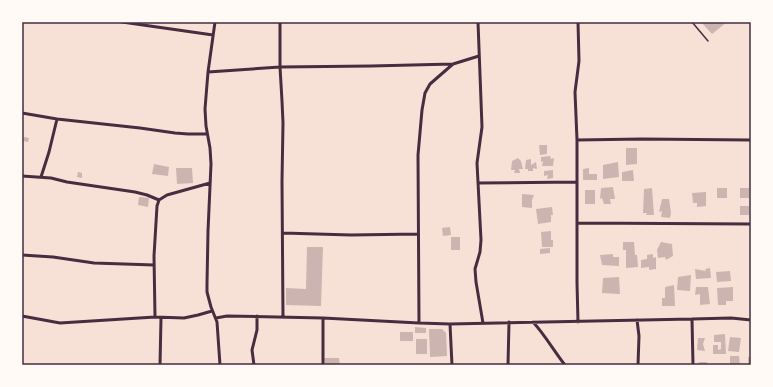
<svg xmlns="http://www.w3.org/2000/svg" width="773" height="387" font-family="'Asap Condensed',sans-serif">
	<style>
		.building { fill: #ccb4b1 }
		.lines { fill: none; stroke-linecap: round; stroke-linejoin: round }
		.service { stroke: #4a2c40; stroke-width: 1.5 }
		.minor { stroke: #4a2c40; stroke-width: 3 }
		.neatline { fill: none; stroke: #4a2c40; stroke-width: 1.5 }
	</style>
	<rect width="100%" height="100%" fill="#f7e1d7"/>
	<path class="building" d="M701 22H727L712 34Z
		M24 137 29 138 28 142 23 141Z
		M539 145H547V154L540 155Z
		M626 148H637V164L626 165Z
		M550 156 551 159 554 158 553 166H542L543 161 541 162V157Z
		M518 158 521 161 523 169H519L520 173H514L515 170H511L512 161Z
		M531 159V165L536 162 537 169 533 168V171H528V169H525L526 160Z
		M618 162 619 177 603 179V165Z
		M154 164 169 167 168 176 152 174Z
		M176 168H192L193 183 177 184Z
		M589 168V174H597V180H583V169Z
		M553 170V178L547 179 548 175 544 176V171Z
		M633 170 634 181H622V172Z
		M78 172 82 173V178L77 177Z
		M613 187 615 199H610L611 204H604L602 198 600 199 601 188Z
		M652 188 654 215H646L647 213H643L644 189Z
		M717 188H727V198H717Z
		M740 188H749V198H740Z
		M585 190H595V204H585Z
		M706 192V206L697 207V203H693L692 193Z
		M522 194 534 195 532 200V208L522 207Z
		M139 197 149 198 148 207 138 205Z
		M662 199H669L671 213 670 218 661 217 662 211 659 212Z
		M740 206H749V215H740Z
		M552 207 553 215H551V222L538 224 536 209Z
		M450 227 451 235 443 236 442 228Z
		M551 231V240H553V247H542L541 232Z
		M451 237H460V250H451Z
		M623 242H634L635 255H637L638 267 626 268V250H623Z
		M661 242 672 244 673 256 666 260 665 257 658 258 657 250Z
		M307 247H323L321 306 286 305V288L306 289Z
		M550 248V253L540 254V249Z
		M613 254V257H619V266L602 265 600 255Z
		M653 254V258L656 257V269L649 270V267L641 268V260L647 259V255Z
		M710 268 711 278 696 279 695 269 706 271 705 269Z
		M730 271 731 281 717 282 716 272Z
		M691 275 690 291 677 290 678 277Z
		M619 277 620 294 602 293 603 278Z
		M674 285 675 306H662V298H665V287Z
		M696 287H708L710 304 700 305V294L695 295Z
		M733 287V301H726V305H718L717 288Z
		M415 327 426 328V333H415Z
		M429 329H442L446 333 447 356 430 357Z
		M400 332H413V341H400Z
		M725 334 726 354H713V345H718V350L721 349V342H714V335Z
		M730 337 741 338 739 352 728 351Z
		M698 338H705L703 344 705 351 697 350Z
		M416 339H427V354H416Z
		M730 356H739L740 365H730Z
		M748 357H751V365H748Z
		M324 358H339L340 365H325Z
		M699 362H707L708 365H698Z"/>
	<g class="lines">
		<path class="service" d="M692 22 708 41"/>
		<path class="minor" d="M122 22 213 35
			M215 22 208 72 205 109 206 126 210 148 211 164 208 231 207 284V292L211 307 217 322 220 365
			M280 22V67L282 101 283 123 282 181 283 317
			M478 22 482 127 477 163 481 240 480 252 475 269 476 282 483 323
			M208 72 280 67 371 66 453 64 479 56
			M22 113 57 119 140 128 175 133 188 134H207
			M577 140 642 139 751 140
			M22 176 51 178 67 182 135 192 147 195 159 200
			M41 177 49 152 57 119
			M478 183 577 182
			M577 223 751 224
			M283 233 351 235 418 234
			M22 255 53 257 94 263 154 265
			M22 316 60 323 155 317 184 318 198 315 212 311
			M155 317 154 256 157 206 159 200 167 195 210 183
			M216 318 227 316 323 318 419 323 450 324 692 319 731 318 751 320
			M692 319 693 365
			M637 320 639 336 638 365
			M533 322C545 335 554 351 565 365
			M578 322 577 283V140L575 92 579 61 578 22
			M419 323 418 155 422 110 425 93 430 84 453 64
			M450 324 452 365
			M160 365 161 318
			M254 365 252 350 257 330V316
			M323 365V318
			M508 365 509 322"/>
	</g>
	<rect width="773" height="387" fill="none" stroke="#fffaf5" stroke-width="46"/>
	<rect x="23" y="23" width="727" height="341" class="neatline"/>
</svg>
